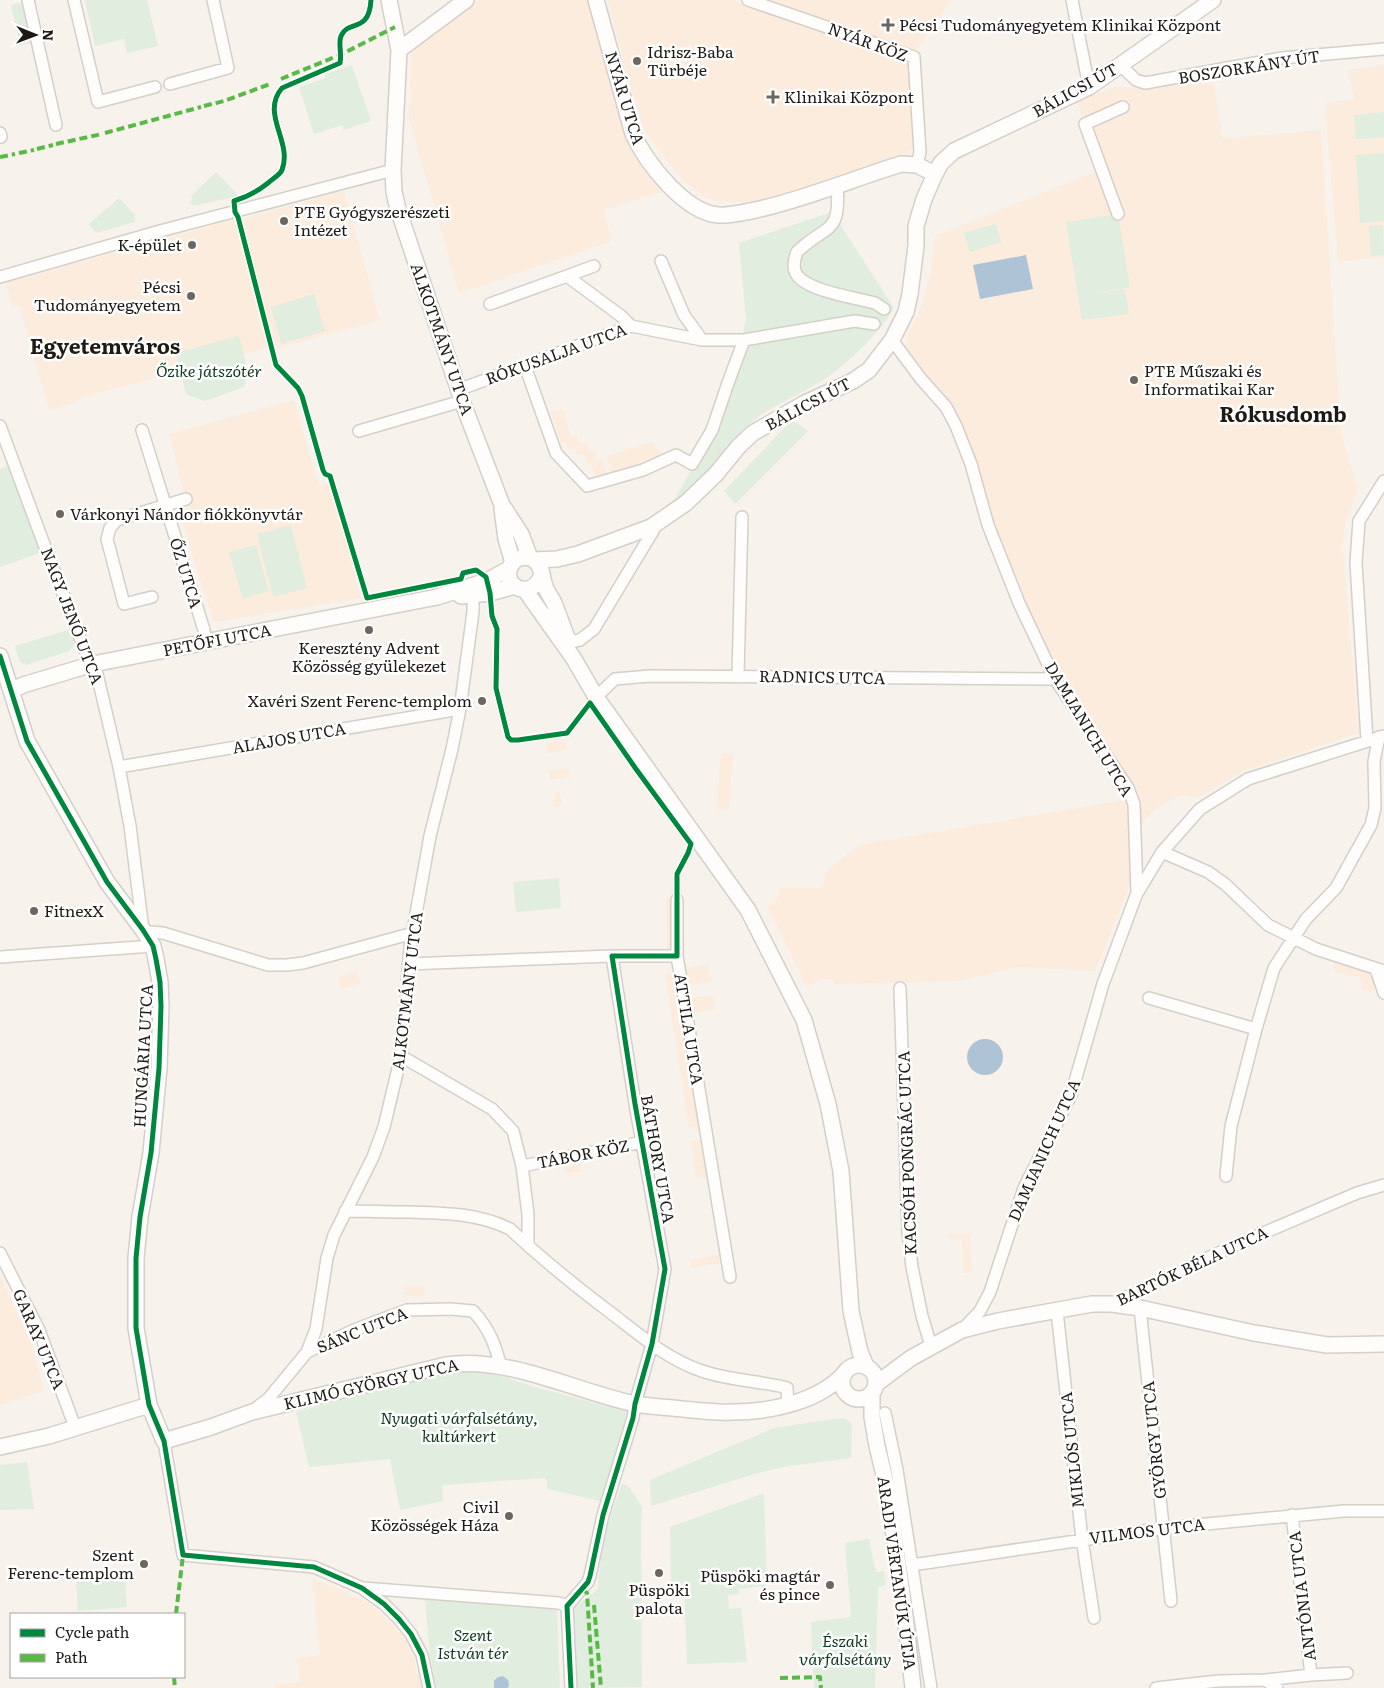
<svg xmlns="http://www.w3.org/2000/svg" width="1384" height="1688" font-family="Literata,serif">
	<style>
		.built { fill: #fbecdd }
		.green { fill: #e0eddf }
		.water { fill: #aec4d6 }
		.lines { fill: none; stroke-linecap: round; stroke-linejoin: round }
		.street-casing { stroke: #d5cfc9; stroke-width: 14 }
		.secondary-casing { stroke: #d5cfc9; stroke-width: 18 }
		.street { stroke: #fefdfc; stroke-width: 11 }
		.secondary { stroke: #fefdfc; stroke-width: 15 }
		.quiet { stroke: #58b947; stroke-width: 4; stroke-dasharray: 8 4; stroke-linecap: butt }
		.cycleway-casing { stroke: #fff; stroke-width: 8 }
		.cycleway { stroke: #00873e; stroke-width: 5 }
		.poi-dot { fill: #6b6660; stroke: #fff; stroke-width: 2 }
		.labels { text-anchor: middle; stroke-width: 5; stroke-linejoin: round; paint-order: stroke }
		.poi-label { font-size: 16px; fill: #201a15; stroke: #fff; text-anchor: start }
		.street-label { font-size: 16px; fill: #201a15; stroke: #fff }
		.park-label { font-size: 16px; font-style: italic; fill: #0e3a1e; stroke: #fff }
		.district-label { font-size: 21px; font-weight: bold; fill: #201a15; stroke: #fff }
	</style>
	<rect width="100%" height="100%" fill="#f7f2ec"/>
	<path class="built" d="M476 0H591L633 153 668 190 604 210 611 240 609 242 459 293 409 119 411 56 420 41Z
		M608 0H730L909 60 913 150 775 198 756 202H736L720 201 706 198 681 178 645 132 628 78Z
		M768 0H951L916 51Z
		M1384 65V257L1338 262 1325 103 1355 99 1347 70Z
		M1212 76 1223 139 1321 130 1341 432 1358 490 1346 520 1342 544 1359 733 1243 771 1197 798 1181 795 1158 807 1141 823 1137 802 1060 673 1027 613 957 418 904 343 919 313 931 273 935 236 1097 171 1085 124 1077 102 1114 87 1142 88Z
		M344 191 380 320 279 348 277 345 76 399 77 402 49 410 19 305 12 307 6 283 236 219H247L251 216Z
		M294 400 319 486 330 483 361 598 214 622 179 511 188 508 169 434Z
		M563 409 571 437 577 435 580 444 587 442 590 452 595 451 597 460 602 459 606 473 595 476 591 463 587 464 584 454 577 456 575 448 569 450 566 442 561 443 552 412Z
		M652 442 661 452 659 457 611 472 607 456Z
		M565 740 567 750 547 753 546 743Z
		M721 753 733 754 729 810H717Z
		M568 768 570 777 550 780 549 771Z
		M560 792 562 805 555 807 553 793Z
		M1126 800 1129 823 1131 881 1095 971 1019 967 958 981 834 984V979H822L807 987 767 906 777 901 778 888H822L827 870 859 845Z
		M666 897H674L675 949H667Z
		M1335 959 1372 971 1374 991 1362 990 1361 978 1334 971Z
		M708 964 711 981 689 985 686 968Z
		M357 971 360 984 341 989 338 976Z
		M676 972 700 1126 689 1128 665 974Z
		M713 995 715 1009 694 1013 691 998Z
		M702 1140 707 1177 696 1178 691 1141Z
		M580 1164 581 1171 565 1174 564 1167Z
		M949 1234H970L972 1273H963L962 1240H949Z
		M720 1255 722 1263 691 1268 690 1260Z
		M0 1275 31 1343 44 1391 0 1405Z
		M403 1286H424L425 1296 404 1295Z
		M312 1579 334 1587 370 1604 392 1624 411 1647H413L416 1674H422L424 1688H275V1685L300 1682 297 1659 320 1655Z"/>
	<path class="green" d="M85 0H147L158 46 127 53 124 39 95 46Z
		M24 2 33 43 20 45 11 5Z
		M352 65 371 121 344 130 342 125 314 134 299 87 326 78 325 74Z
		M1384 112V137L1356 139 1354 115Z
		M1384 153V221L1360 223 1356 155Z
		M216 172 239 196 193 206 190 202 193 199 191 196Z
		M119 198 135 215V222L96 233 89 224Z
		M832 212 894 308C879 335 842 369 815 385 797 396 776 404 758 417 738 432 722 454 705 473 695 484 684 494 672 504L713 431 738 360 746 319 739 243Z
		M1118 214 1130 287 1086 294 1125 289 1129 314 1082 320 1066 222Z
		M996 224 1001 242 970 252 964 233Z
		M1383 225 1384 255 1371 256 1369 226Z
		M314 294 325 331 281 344 271 307Z
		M239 336 248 371 244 387 205 401 186 394 176 353Z
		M792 420 808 431 735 504 724 491Z
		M10 465 42 552 0 567V469Z
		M291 525 307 588 273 597 257 534Z
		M256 545 269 591 243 599 229 552Z
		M72 629 74 645 69 651 26 665 20 662 15 646Z
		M559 878 561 908 516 912 513 882Z
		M456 1369 485 1371 535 1387 628 1412 601 1501 547 1489V1481L544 1478 442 1485 443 1501 400 1510 390 1459 309 1467 296 1412Z
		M840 1418C847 1419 850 1420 852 1426L851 1458 782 1467 758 1473 651 1506 650 1480 774 1428Z
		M27 1462 34 1509 0 1510V1465Z
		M622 1483 630 1488 642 1507 641 1525 642 1687 578 1688 573 1609 598 1589 601 1552 611 1514Z
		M762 1494H764L767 1586 739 1589V1594L728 1595 729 1609 741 1608 747 1662 687 1664 684 1590 671 1589 670 1527Z
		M869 1539 876 1572 884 1571 886 1585 878 1587 875 1688H814L811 1622 851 1617 845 1543Z
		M125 1573 127 1607 78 1611 76 1577Z
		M425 1598 551 1605 557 1610 560 1688H436L430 1655Z"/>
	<path class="water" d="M1026 255 1033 289 980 299 973 265Z
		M967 1057a18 18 0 1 1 36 0a18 18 0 1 1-36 0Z
		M503 1676 508 1680 509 1685 508 1688H494V1681L498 1677Z"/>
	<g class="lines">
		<g class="street-casing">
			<path id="street" d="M28 0 56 125
				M74 0 98 102 155 87
				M748 0 914 57 920 152 917 165
				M1072 0 1089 87
				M1121 66 1136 80 1145 83 1282 58 1384 49
				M170 84 228 68 213 0
				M0 133 1 137
				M837 185C841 236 827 223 797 252 794 260 792 268 797 275 807 291 857 298 875 303L884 309
				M1118 214 1085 124 1123 107
				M661 261 684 315 702 340
				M567 276 594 266
				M0 277 160 231 393 170
				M490 304 567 276 621 316 631 326
				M892 340 921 379 946 407 956 426 971 464 988 525 1019 603 1055 679 1128 788 1134 804 1137 893 1103 984 1071 1095 1024 1188 990 1292 980 1311 962 1330
				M525 366 556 453 587 486 643 470 676 455 692 464 712 430 728 383 744 340
				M458 390 631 326 702 340H744L855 321 874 324
				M0 426 45 547 86 653 97 674 119 767 130 826 143 930 149 932 163 933 268 965H287L303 963 406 935 412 936
				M142 430 204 630 206 642
				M359 431 462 401
				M152 597 124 604 107 539 110 528 117 520 186 499
				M569 642 580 640 594 629 653 531
				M738 675 742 517
				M596 697 615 679 650 676 1055 679
				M1367 740 1356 563 1359 521 1384 481
				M119 767 460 709
				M1162 852 1208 872 1225 884 1268 925 1316 949 1384 971
				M1138 892 1162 852 1200 809 1248 779 1384 736
				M677 900V956L730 1277
				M0 957 153 946
				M408 964 612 956H677
				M1376 969 1384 993
				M900 988 908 1232 912 1267 922 1316 931 1346
				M1149 998 1256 1029
				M401 1056 492 1109 513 1131 522 1166 528 1214V1245
				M522 1166 643 1142
				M1226 1176 1231 1126 1256 1029 1274 968 1306 919 1336 888 1371 825 1375 808 1374 761 1379 737
				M345 1211C366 1211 387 1212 408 1212 443 1213 478 1213 510 1229 543 1260 579 1289 615 1316 642 1337 669 1360 702 1371 728 1380 757 1381 784 1387L787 1388 788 1404
				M0 1253 39 1330 75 1427
				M1112 1304 1233 1246 1357 1193 1384 1185
				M1140 1308 1171 1601
				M1057 1311 1082 1539 1094 1618
				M307 1352 354 1330 407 1310 451 1309 473 1311C489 1328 496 1346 501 1368
				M255 1409 269 1398 307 1352 316 1329 327 1258 334 1235 373 1157 384 1127 401 1056 410 947 430 836 452 749 460 709 473 612V595
				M885 1413 897 1470 931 1688
				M164 1441 183 1555 314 1567 362 1588 384 1604 399 1619 411 1634 422 1655 429 1688
				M912 1565 1164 1528 1344 1511H1384
				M363 1588 559 1603 567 1606
				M567 1606 588 1582 590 1576 603 1515 633 1418 635 1404 652 1344 665 1269 635 1104 612 956
				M567 1606 571 1688
				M1311 1675 1347 1673
				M1156 1688 1218 1681 1265 1680
				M1277 1688 1265 1680 1311 1675 1292 1515"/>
		</g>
		<g class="secondary-casing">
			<path id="secondary" d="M389 0 399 50 393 170 394 192 398 209 465 409 502 505 521 534 530 558
				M596 0 633 134C646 162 684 212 718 215 731 216 744 212 756 210 805 199 853 179 901 164L917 165 935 174 941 163 954 151 1089 87 1213 0
				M399 50 466 0
				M502 509 506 539 513 563
				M534 560 557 559 578 554 651 527 686 503 716 474 739 446 753 433 803 404 853 381 869 370 892 340 906 312 910 294 916 246V226L924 199 935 174
				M541 576C534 597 506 591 509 571 511 556 530 553 538 564 543 571 542 579 545 586 547 592 551 597 554 603 559 616 564 630 569 643
				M525 590 574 659 596 697 748 910 804 1020 828 1104 841 1171 851 1311 860 1352 866 1366
				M461 596 490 593 515 586
				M0 656 27 741 107 882 143 930 153 946 156 959 160 982 161 1006 159 1068 151 1153 140 1217 136 1258V1328L149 1405 164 1441 211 1427 252 1412 446 1365C509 1356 574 1391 635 1404 647 1406 660 1407 673 1408 693 1410 713 1413 733 1412 770 1412 817 1402 843 1375
				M11 691 23 685 93 664 437 597 487 581 510 568
				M842 1382a17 17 0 1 1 34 0a17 17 0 1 1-34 0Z
				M876 1384 911 1358 962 1330 998 1321 1092 1304H1112L1140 1308 1254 1333 1327 1345 1384 1344
				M872 1393V1417L877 1446 888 1492 905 1616 913 1688
				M0 1447 49 1436 149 1405"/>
		</g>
		<use href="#street" class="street"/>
		<use href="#secondary" class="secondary"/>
		<path class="quiet" d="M281 79 342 54 395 27
			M204 106 224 101 270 84
			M105 133 201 107
			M56 144 102 134
			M37 149 53 145
			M19 153 34 150
			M0 157 15 154
			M582 1589 587 1593 593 1688
			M594 1605 601 1688
			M176 1614 183 1555
			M174 1677 175 1688
			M780 1678 820 1677 821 1688"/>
		<g class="cycleway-casing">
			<path id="cycleway" d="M371 0C369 34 348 19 341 36 338 43 342 53 340 63L282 88C260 114 293 142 282 170 280 175 272 179 268 183 258 191 247 197 234 201L235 212 238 217 276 365 298 388 302 396 323 470 325 474 330 476 367 598 461 579 463 573 476 570 486 577 490 593 492 616 497 629 496 688 508 737 511 740H518L567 733 590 703 636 769 691 844 688 853 677 874V956H612L635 1104 665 1269 652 1344 635 1404 633 1418 603 1515 590 1576 588 1582 567 1606 571 1688
				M0 656 27 741 107 882 143 930 153 946 156 959 160 982 161 1006 159 1068 151 1153 140 1217 136 1258V1328L149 1405 164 1441 183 1555 314 1567 362 1588 384 1604 399 1619 411 1634 422 1655 429 1688"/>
		</g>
		<use href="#cycleway" class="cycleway"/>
	</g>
	<g class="poi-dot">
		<path d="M885.5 17.5h5v5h5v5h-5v5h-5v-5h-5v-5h5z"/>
		<circle cx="637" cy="61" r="5"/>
		<path d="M770.5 89.5h5v5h5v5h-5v5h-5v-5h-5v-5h5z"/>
		<circle cx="284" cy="221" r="5"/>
		<circle cx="192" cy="245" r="5"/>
		<circle cx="191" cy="296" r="5"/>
		<circle cx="1134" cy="380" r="5"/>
		<circle cx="60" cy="514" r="5"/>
		<circle cx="369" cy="630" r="5"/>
		<circle cx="482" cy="701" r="5"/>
		<circle cx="34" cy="911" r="5"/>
		<circle cx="509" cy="1516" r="5"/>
		<circle cx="144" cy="1564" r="5"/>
		<circle cx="659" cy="1573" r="5"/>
		<circle cx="830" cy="1585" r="5"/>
	</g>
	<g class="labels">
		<g class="poi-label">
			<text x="899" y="31">Pécsi Tudományegyetem Klinikai Központ</text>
			<text x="647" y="58">Idrisz-Baba<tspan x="647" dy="18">Türbéje</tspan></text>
			<text x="784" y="103">Klinikai Központ</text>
			<text x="294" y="218">PTE Gyógyszerészeti<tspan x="294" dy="18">Intézet</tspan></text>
			<text x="182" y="251" text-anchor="end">K-épület</text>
			<text x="181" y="293" text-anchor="end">Pécsi<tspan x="181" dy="18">Tudományegyetem</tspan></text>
			<text x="1144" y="377">PTE Műszaki és<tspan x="1144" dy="18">Informatikai Kar</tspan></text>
			<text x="70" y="520">Várkonyi Nándor fiókkönyvtár</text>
			<text x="369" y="654" text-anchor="middle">Keresztény Advent<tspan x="369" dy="18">Közösség gyülekezet</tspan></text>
			<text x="472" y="707" text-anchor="end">Xavéri Szent Ferenc-templom</text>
			<text x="44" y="917">FitnexX</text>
			<text x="499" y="1513" text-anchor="end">Civil<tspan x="499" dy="18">Közösségek Háza</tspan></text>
			<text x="134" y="1561" text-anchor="end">Szent<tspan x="134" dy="18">Ferenc-templom</tspan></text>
			<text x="820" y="1582" text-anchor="end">Püspöki magtár<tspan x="820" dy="18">és pince</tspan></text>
			<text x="659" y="1596" text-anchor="middle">Püspöki<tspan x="659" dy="18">palota</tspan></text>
		</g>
		<g class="street-label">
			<text transform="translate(868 42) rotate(20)" y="6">NYÁR KÖZ</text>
			<text transform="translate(1249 67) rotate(-9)" y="6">BOSZORKÁNY ÚT</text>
			<text transform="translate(1075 90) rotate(-29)" y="6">BÁLICSI ÚT</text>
			<text transform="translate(625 98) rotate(73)" y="6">NYÁR UTCA</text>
			<text transform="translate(442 339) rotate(71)" y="6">ALKOTMÁNY UTCA</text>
			<text transform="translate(556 354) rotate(-20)" y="6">RÓKUSALJA UTCA</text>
			<text transform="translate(808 404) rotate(-28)" y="6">BÁLICSI ÚT</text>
			<text transform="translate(186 573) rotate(73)" y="6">ŐZ UTCA</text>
			<text transform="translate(72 616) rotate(69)" y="6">NAGY JENŐ UTCA</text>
			<text transform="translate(217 640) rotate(-11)" y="6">PETŐFI UTCA</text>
			<text transform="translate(822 677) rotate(1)" y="6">RADNICS UTCA</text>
			<text transform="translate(1089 729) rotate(59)" y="6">DAMJANICH UTCA</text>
			<text transform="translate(289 738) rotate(-10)" y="6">ALAJOS UTCA</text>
			<text transform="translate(407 991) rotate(-83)" y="6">ALKOTMÁNY UTCA</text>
			<text transform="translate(689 1029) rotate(81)" y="6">ATTILA UTCA</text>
			<text transform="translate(143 1056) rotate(-87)" y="6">HUNGÁRIA UTCA</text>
			<text transform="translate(1044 1150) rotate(-66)" y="6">DAMJANICH UTCA</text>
			<text transform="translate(907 1153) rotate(-92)" y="6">KACSÓH PONGRÁC UTCA</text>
			<text transform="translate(583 1154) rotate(-11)" y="6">TÁBOR KÖZ</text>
			<text transform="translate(658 1159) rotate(80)" y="6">BÁTHORY UTCA</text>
			<text transform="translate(1192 1266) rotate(-25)" y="6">BARTÓK BÉLA UTCA</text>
			<text transform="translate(362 1330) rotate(-22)" y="6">SÁNC UTCA</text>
			<text transform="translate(39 1339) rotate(67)" y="6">GARAY UTCA</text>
			<text transform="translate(371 1384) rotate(-13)" y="6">KLIMÓ GYÖRGY UTCA</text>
			<text transform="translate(1154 1440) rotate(-96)" y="6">GYÖRGY UTCA</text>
			<text transform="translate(1072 1450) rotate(-96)" y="6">MIKLÓS UTCA</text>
			<text transform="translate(1147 1531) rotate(-7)" y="6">VILMOS UTCA</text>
			<text transform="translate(897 1573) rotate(82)" y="6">ARADI VÉRTANÚK ÚTJA</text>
			<text transform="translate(1302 1596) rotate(-97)" y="6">ANTÓNIA UTCA</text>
		</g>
		<g class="park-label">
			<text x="209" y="377">Őzike játszótér</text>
			<text x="459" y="1424">Nyugati várfalsétány,<tspan x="459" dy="18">kultúrkert</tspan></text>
			<text x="473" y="1641">Szent<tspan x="473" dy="18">István tér</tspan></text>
			<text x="845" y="1647">Északi<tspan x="845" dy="18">várfalsétány</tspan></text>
		</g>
		<g class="district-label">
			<text x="105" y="354">Egyetemváros</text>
			<text x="1283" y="422">Rókusdomb</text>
		</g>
	</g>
	<rect x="10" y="1613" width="175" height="65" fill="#ffffff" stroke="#a6a3a1"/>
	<rect x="20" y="1629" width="25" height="8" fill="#00873e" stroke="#a6a3a1"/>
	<text x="55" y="1638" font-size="15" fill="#201a15">Cycle path</text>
	<rect x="20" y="1654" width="25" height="8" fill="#58b947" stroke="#a6a3a1"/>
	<text x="55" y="1663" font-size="15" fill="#201a15">Path</text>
	<g transform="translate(35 35) rotate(91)" stroke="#ffffff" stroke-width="4" paint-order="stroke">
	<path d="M0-4L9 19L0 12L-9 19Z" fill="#201a15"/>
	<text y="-8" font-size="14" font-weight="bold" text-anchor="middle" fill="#201a15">N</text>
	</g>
</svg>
